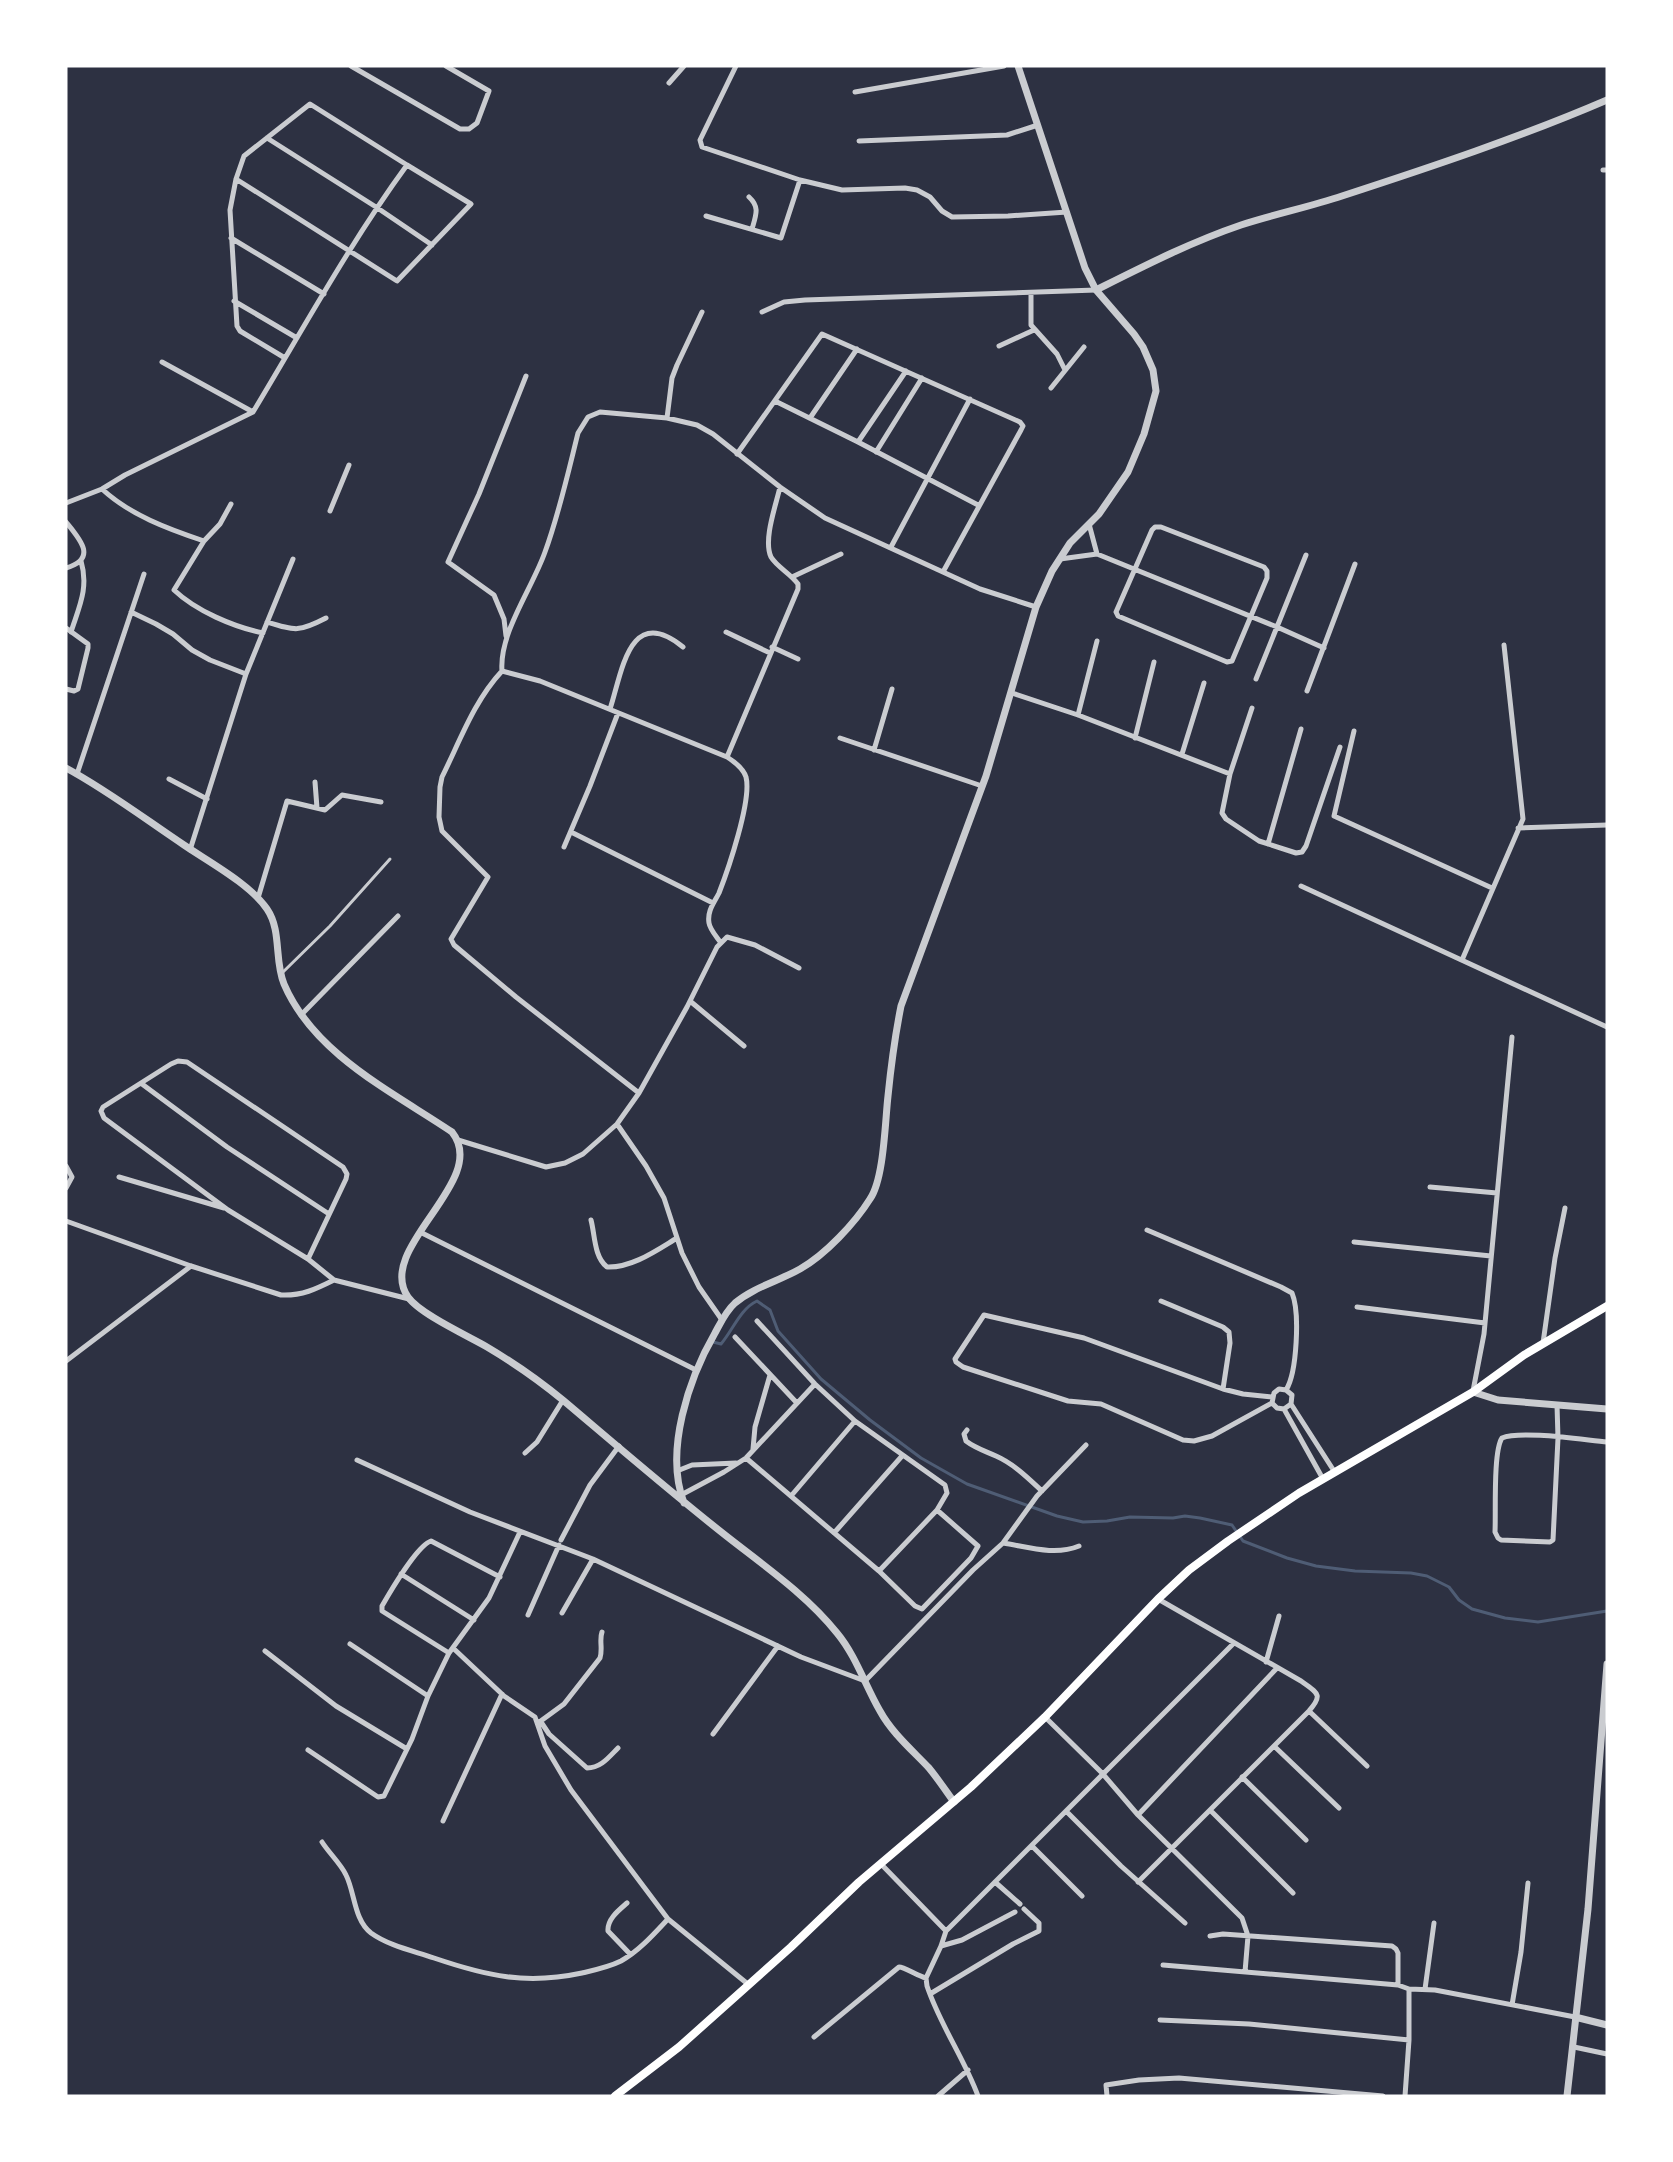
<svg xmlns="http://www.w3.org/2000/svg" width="1673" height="2162" font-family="'Playfair Display',serif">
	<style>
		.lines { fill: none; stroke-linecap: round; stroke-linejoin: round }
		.stream { stroke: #4f5d75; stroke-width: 3 }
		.service { stroke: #caccd0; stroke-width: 3 }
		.minor { stroke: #caccd0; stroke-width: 5 }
		.tertiary { stroke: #caccd0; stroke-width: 7 }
		.primary { stroke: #fff; stroke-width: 8 }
	</style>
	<rect width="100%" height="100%" fill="#2d3142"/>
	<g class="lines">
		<path class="stream" d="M713 1342 721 1344C733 1330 740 1309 757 1301L770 1310 778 1331 821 1379 870 1420 921 1458 967 1484 1057 1516 1083 1522 1107 1521 1130 1517 1173 1518 1185 1516 1200 1518 1232 1525 1243 1541 1287 1558 1316 1566 1355 1571 1411 1573 1427 1576 1449 1587 1459 1600 1472 1609 1505 1618 1538 1622 1607 1611"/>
		<path class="service" d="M282 973 330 926 390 859"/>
		<path class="minor" d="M351 66 460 129H469L477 123 489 91 446 66
			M736 66 700 140 702 147 800 180 842 190 905 188 917 190 930 197 942 211 952 217 1008 216 1067 212
			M669 83 684 66
			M855 92 1004 66
			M267 138 376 207 432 245
			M859 141 1007 135 1038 125
			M1603 170H1607
			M236 179 397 281 471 204 407 165
			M749 197C760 207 756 215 752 229
			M706 216 781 238 800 180
			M231 238 324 294
			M1031 293V325L1057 354 1065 370
			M234 301 297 338
			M762 312 784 302 805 300 1096 290
			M999 346 1034 330
			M162 362 253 412
			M1051 388 1084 347
			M775 401 858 442 978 505
			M253 412C303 329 350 243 407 165L310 104 244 156 236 179 230 210 237 326 240 331 285 358
			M667 418 672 378 677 365 702 312
			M810 418 857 349
			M858 442 906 371
			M876 452 922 378
			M737 454 822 334 1020 422 1023 426 1021 430 943 572
			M102 489C130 515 168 529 204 541
			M66 503 102 489 125 475 253 412
			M231 504 220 524 204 541 174 590C196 611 234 627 263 633
			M330 511 349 465
			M66 522C80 539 98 559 66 568
			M1089 524 1097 554
			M1155 527H1161L1264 567 1267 571V578L1232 661 1227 662 1118 616 1116 612 1152 530Z
			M891 547 970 399
			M1060 559 1097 554 1277 627 1324 648
			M792 577 841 554
			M131 612 156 624 173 634 192 650 210 660 246 674
			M267 622C296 631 299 632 326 618
			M66 628 88 644V648L78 689 74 691 66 689
			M71 632C79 607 89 588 81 561
			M726 632 770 653
			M506 636 504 619 494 595 448 562 479 494 526 376
			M772 647 798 659
			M502 671C499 633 532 589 545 552 559 514 568 473 578 433L588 417 600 412 667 418 697 425 713 434 780 487 825 518 980 589 1036 607
			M1256 679 1306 555
			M1307 691 1355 564
			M1012 693 1078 715 1230 774 1222 813 1226 819 1259 841 1296 853 1302 852 1306 846 1340 747
			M610 709C622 673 629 603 683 647
			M1078 715 1097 641
			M1354 731 1334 816 1492 888
			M840 738 982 786
			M1135 738 1154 662
			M874 750 892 689
			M1182 754 1204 683
			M727 757 798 589V584C791 574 777 567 771 557 763 540 776 505 780 487
			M77 774 144 574
			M1230 774 1252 708
			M169 779 207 799
			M315 782 317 808
			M1518 828 1607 825
			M571 832 713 903
			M1268 844 1301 729
			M564 847 590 786 618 713
			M190 850 246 674 293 559
			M1301 886 1607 1027
			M258 898 287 801 325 810 342 795 381 802
			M1462 960 1523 819 1504 645
			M690 1001 744 1046
			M301 1015 398 916
			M142 1084 227 1147 329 1214
			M639 1093 516 997 454 945 451 939 488 877 442 831 439 817 440 787 442 777C460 741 474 701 502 671L540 681 727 757C735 762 743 768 746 777 752 800 728 870 719 893 714 903 707 911 709 923 710 930 717 937 721 943
			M617 1124 646 1166 664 1198 682 1253 699 1287 722 1320
			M458 1140 546 1167 565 1163 583 1154 617 1124 639 1093 687 1007 717 947 727 937 755 945 799 968
			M66 1166 72 1177 66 1188
			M119 1177 224 1208
			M1430 1187 1497 1193
			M591 1220C595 1235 594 1257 607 1267 632 1268 657 1250 677 1238
			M66 1221 191 1266 281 1295C302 1296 316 1289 334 1280
			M1147 1230 1281 1287 1292 1293C1300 1312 1297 1373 1286 1390
			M420 1232 696 1370
			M1354 1242 1491 1256
			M308 1259 346 1179 347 1174 343 1167 187 1062 178 1061 171 1064 103 1107 101 1111 104 1118 228 1210 308 1259 334 1280 409 1299
			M1161 1301 1223 1327 1229 1332 1230 1343 1223 1389
			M1357 1307 1485 1323
			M757 1321 815 1384 855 1421 945 1485 947 1493 937 1510 879 1571
			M735 1337 796 1402
			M1543 1343 1555 1258 1565 1208
			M66 1361 191 1266
			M1473 1391 1484 1334 1512 1037
			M1272 1397 1243 1394 1223 1389 1084 1338 984 1315 955 1359 956 1362 963 1367 1068 1401 1101 1404 1183 1440 1194 1441 1212 1436 1272 1403
			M1291 1404 1334 1471
			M1557 1405 1558 1438 1553 1540 1550 1542 1501 1540 1498 1538 1495 1532C1496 1513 1493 1451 1502 1438 1520 1430 1584 1440 1607 1442
			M1284 1409 1291 1404 1292 1395 1286 1390 1279 1389 1274 1393 1272 1403 1277 1408 1284 1409 1323 1479
			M967 1430 964 1434 966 1441C975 1448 985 1451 996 1456 1014 1464 1028 1478 1042 1491
			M753 1449 755 1427 770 1375
			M525 1453 537 1442 563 1400
			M746 1458 879 1571 915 1606 922 1609 971 1558 978 1546 937 1510
			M357 1460 470 1512 593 1559 801 1657 865 1681 973 1570 1003 1543 1037 1496 1086 1445
			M677 1471 692 1465 736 1463
			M681 1495 724 1472 746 1458 815 1384
			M791 1496 855 1421
			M834 1533 902 1456
			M561 1540 590 1485 619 1446
			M1003 1543C1028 1547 1055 1556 1079 1546
			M401 1574 474 1620
			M562 1613 593 1559
			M528 1615 559 1545
			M350 1644 428 1696
			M453 1648 504 1696 535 1717 545 1746 571 1790 668 1919 749 1985
			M265 1651 336 1706 407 1749
			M449 1653 382 1611V1606C390 1592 417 1546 431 1541L500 1577
			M1266 1662 1279 1616
			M1309 1711 1367 1766
			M1045 1717 1102 1773 1138 1815 1242 1918 1248 1936 1245 1972
			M541 1722 549 1734 587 1768C601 1768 609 1757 618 1748
			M538 1723 564 1704 600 1658C603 1649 599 1640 602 1632
			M713 1734 778 1646
			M1274 1746 1339 1808
			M308 1750 378 1797 384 1796 412 1739 428 1696 449 1653 489 1598 520 1532
			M1242 1777 1306 1840
			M1210 1810 1293 1893
			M1067 1812 1121 1866 1185 1923
			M1138 1815 1277 1668
			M443 1821 502 1694
			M322 1842C329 1853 341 1864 346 1875 355 1893 354 1920 371 1933 389 1946 414 1951 434 1958 487 1976 526 1985 582 1973 595 1970 609 1967 621 1961 639 1951 654 1934 668 1919
			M1032 1846 1082 1896
			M881 1864 946 1931 941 1946 926 1978 927 1986C940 2025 964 2058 978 2096
			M995 1882 1020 1904
			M1138 1882 1309 1711C1324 1694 1317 1693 1301 1681L1158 1599
			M627 1903C619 1910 607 1919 608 1931L630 1954
			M946 1931 1234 1643
			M1210 1936 1223 1934 1392 1946 1396 1949 1398 1953V1985
			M941 1946 962 1940 1015 1912
			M1163 1965 1398 1985 1409 1989 1435 1990 1575 2017
			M1425 1989 1434 1923
			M930 1994 1013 1944 1039 1931V1923L1024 1909
			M1512 2005 1521 1952 1528 1883
			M1160 2020 1249 2024 1409 2040
			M814 2037 899 1967C905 1967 917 1976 926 1978
			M1574 2047 1607 2054
			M938 2096 968 2070
			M1107 2096 1106 2085 1139 2080 1179 2078 1383 2096
			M1405 2096 1409 2040V1989"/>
		<path class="tertiary" d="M1096 290C1144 266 1191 242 1241 225 1275 214 1309 207 1342 196 1431 167 1521 137 1607 100
			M66 768C107 790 145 819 184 845 209 862 250 884 267 909 282 931 274 960 284 984 314 1054 391 1091 452 1132 491 1181 374 1248 408 1297 420 1314 468 1336 487 1347 514 1363 541 1382 564 1401 616 1445 667 1489 720 1531 760 1563 805 1593 837 1633 856 1656 865 1685 880 1711 892 1733 912 1750 929 1768 938 1779 946 1791 954 1802
			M1473 1392 1498 1400 1607 1409
			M684 1503C664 1451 689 1378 715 1333 721 1322 726 1311 735 1303 754 1287 779 1281 800 1269 825 1255 855 1223 870 1199 884 1179 885 1122 888 1096 891 1066 895 1036 901 1006L986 776 1036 607 1052 571 1070 543 1099 514 1128 472 1144 434 1156 391 1153 370 1143 347 1134 334 1096 290 1085 268 1018 66
			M1575 2017 1607 2025
			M1567 2096 1588 1909 1607 1664"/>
		<path class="primary" d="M615 2096 679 2047 791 1947 859 1882 971 1787 1045 1717 1158 1599 1189 1570 1228 1541 1299 1493 1473 1392 1524 1355 1607 1306"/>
	</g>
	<rect width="1673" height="2162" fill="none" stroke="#ffffff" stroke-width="135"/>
</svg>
